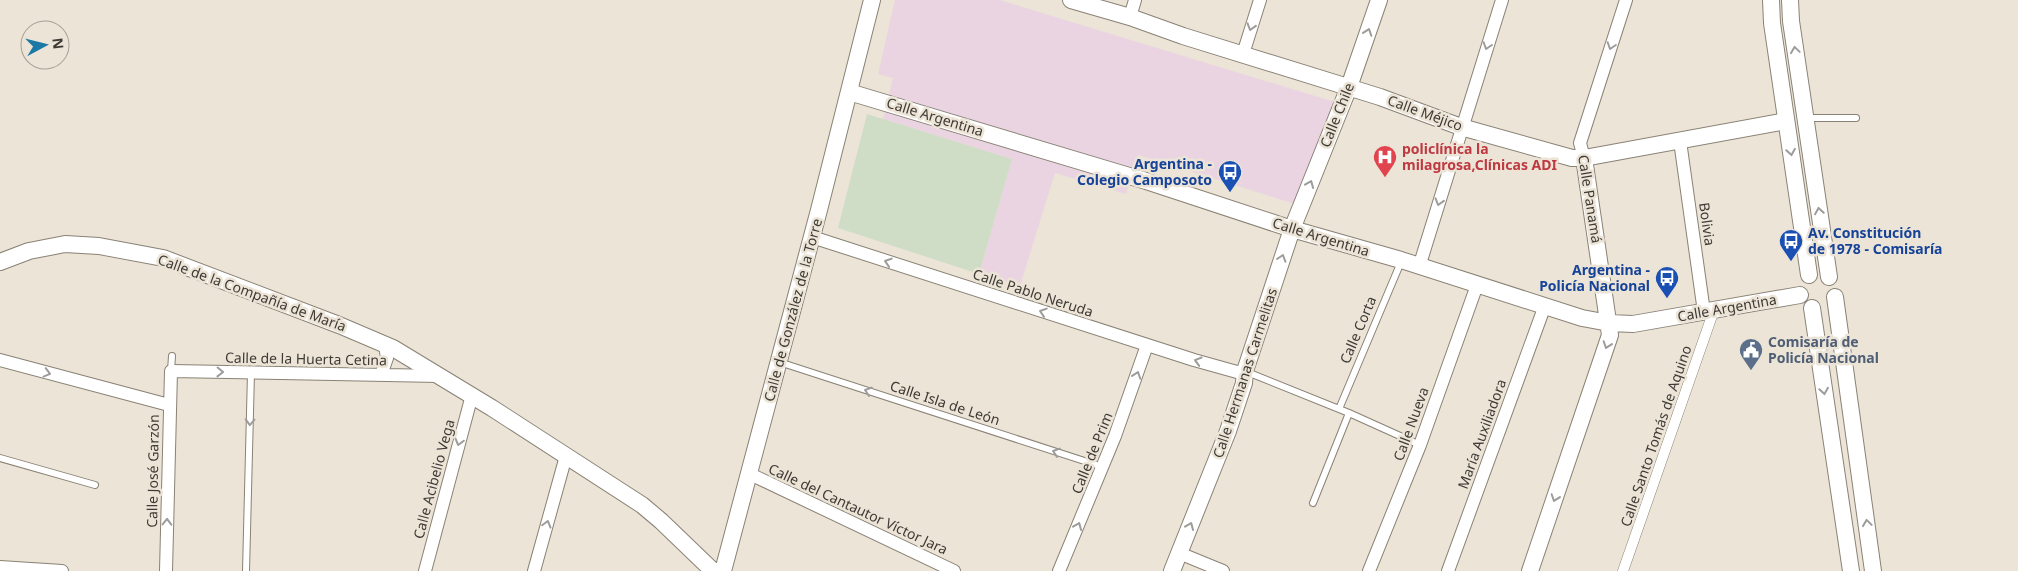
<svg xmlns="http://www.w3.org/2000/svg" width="2018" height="571" font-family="'Noto Sans',sans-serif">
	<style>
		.education { fill: #ead4e2 }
		.green { fill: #cfddc6 }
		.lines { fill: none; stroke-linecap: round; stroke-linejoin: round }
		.service-casing { stroke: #898275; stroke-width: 8 }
		.pedestrian-casing { stroke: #898275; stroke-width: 11 }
		.minor-casing { stroke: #898275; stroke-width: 14 }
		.tertiary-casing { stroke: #898275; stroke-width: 18 }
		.service { stroke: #fff; stroke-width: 6 }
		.pedestrian { stroke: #fff; stroke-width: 10 }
		.minor { stroke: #fff; stroke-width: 12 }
		.tertiary { stroke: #fff; stroke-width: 16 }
		.oneway { stroke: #9e9c9a }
		.labels { text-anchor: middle; stroke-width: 5; stroke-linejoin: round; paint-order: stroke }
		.street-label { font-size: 14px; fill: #3e3a35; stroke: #ece4d6 }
		.health-label { font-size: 14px; font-weight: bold; fill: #be3a42; stroke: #ece4d6; text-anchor: start }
		.transit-label { font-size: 14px; font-weight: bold; fill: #164399; stroke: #ece4d6; text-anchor: end }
		.service-label { font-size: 14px; font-weight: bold; fill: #4e5e75; stroke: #ece4d6; text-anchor: start }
	</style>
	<rect width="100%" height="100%" fill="#ece4d6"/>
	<path class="education" d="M895 0H1000L1338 103 1308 208 1138 155 1126 194 1055 173 1020 286 979 274 1012 159 883 119 893 78 878 74Z"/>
	<path class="green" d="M867 114 1012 159 979 274 838 228Z"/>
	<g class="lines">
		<g class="service-casing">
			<path id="service" d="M1807 118H1856
				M779 362 1103 467
				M171 371 172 356
				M1247 372 1349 413 1420 445
				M1339 409 1401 262
				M0 458 95 485
				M1313 503 1349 413
				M246 571 251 373"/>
		</g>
		<g class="pedestrian-casing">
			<path id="pedestrian" d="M1623 571 1714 310"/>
		</g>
		<g class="minor-casing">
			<path id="minor" d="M1130 17 1135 0
				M1243 54 1260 0
				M1680 141 1704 312
				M1584 158 1580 143 1626 0
				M812 237 1194 360 1237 372 1245 371
				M1419 267 1502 0
				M0 360 169 405
				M381 375 387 358 385 345
				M750 474 954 571
				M1179 553 1223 571
				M0 567 62 571
				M166 571 171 371 439 376
				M425 571 472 395
				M534 571 566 456
				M1059 571 1115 436 1147 345
				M1369 571 1420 445 1477 285
				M1448 571 1544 308"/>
		</g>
		<g class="tertiary-casing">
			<path id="tertiary" d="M1071 0 1130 17 1183 36 1380 97 1461 127 1572 158H1584L1786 121
				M1771 0 1772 23 1809 275
				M1790 0 1791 21 1829 277
				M849 92 1146 181 1292 229 1401 260 1582 318 1609 323 1633 324 1800 295
				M0 262 29 251 65 244 99 246 163 258 339 325 393 348 492 408 642 505 661 521 713 571
				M1835 297 1873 571
				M1812 308 1851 571
				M723 571 819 210 872 0
				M1172 571 1228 431 1244 383 1245 371 1292 229 1349 87 1379 0
				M1530 571 1610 335 1584 158"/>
		</g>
		<use href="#service" class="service"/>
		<use href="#pedestrian" class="pedestrian"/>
		<use href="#minor" class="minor"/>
		<use href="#tertiary" class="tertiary"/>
	</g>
	<defs><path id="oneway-chevron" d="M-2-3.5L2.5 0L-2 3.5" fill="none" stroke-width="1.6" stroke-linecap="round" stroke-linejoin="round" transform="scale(1.25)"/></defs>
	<g class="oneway">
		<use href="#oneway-chevron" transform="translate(1251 27) rotate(107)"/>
		<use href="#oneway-chevron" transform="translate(1368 32) rotate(-71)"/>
		<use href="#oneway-chevron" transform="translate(1487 46) rotate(108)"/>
		<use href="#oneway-chevron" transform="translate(1611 46) rotate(108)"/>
		<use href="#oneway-chevron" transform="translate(1795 50) rotate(-98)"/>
		<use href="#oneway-chevron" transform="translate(1791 152) rotate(81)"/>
		<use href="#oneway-chevron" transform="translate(1310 184) rotate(-68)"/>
		<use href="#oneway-chevron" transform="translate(1439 202) rotate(107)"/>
		<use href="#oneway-chevron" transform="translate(1819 211) rotate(-99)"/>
		<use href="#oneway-chevron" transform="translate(1282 258) rotate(-72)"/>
		<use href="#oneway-chevron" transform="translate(888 262) rotate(-162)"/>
		<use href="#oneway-chevron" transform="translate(1043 312) rotate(-162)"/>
		<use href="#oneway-chevron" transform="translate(1607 345) rotate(109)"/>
		<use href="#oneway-chevron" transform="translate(1198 361) rotate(-164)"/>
		<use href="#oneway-chevron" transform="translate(220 372) rotate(1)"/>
		<use href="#oneway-chevron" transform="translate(47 373) rotate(15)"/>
		<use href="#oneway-chevron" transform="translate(1137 375) rotate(-71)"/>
		<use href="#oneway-chevron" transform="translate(868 391) rotate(-162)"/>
		<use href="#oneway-chevron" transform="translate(1824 391) rotate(81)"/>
		<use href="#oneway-chevron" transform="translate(250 422) rotate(92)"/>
		<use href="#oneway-chevron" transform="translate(459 442) rotate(105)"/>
		<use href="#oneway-chevron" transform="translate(1056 452) rotate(-162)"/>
		<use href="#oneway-chevron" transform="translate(1555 498) rotate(109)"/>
		<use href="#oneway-chevron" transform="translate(167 522) rotate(-89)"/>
		<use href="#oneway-chevron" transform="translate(1867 523) rotate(-98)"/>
		<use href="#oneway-chevron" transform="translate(547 524) rotate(-74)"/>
		<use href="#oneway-chevron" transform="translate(1078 526) rotate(-67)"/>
		<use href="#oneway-chevron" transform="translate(1190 526) rotate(-67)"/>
	</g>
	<defs>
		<g id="hospital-pin" transform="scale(1.25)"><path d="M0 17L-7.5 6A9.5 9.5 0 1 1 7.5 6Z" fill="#e0444e" stroke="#ece4d6"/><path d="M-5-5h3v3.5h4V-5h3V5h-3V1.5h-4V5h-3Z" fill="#fff"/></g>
		<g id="bus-pin" transform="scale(1.25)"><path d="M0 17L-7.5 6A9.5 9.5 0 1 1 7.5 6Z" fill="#1a4fb4" stroke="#ece4d6"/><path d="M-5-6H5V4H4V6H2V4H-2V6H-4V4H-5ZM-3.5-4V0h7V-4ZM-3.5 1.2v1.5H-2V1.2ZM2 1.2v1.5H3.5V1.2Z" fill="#fff"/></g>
		<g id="civic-pin" transform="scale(1.25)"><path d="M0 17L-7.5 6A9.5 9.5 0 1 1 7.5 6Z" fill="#5c6f8a" stroke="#ece4d6"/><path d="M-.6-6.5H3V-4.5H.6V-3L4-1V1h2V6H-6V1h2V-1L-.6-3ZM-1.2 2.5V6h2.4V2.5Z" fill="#fff"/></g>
	</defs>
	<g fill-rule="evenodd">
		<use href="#hospital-pin" x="1385" y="157"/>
		<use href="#bus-pin" x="1230" y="172"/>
		<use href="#bus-pin" x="1791" y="241"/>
		<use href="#bus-pin" x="1667" y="278"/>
		<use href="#civic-pin" x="1751" y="350"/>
	</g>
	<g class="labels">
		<g class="street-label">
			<text transform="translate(1425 113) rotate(20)" y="5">Calle Méjico</text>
			<text transform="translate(1337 115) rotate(-68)" y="5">Calle Chile</text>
			<text transform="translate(935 117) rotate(17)" y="5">Calle Argentina</text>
			<text transform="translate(1590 199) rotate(81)" y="5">Calle Panamá</text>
			<text transform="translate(1707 224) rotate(82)" y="5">Bolivia</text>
			<text transform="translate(1321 237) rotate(17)" y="5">Calle Argentina</text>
			<text transform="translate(252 293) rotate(20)" y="5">Calle de la Compañía de María</text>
			<text transform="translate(1033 293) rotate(18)" y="5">Calle Pablo Neruda</text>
			<text transform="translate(1727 308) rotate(-10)" y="5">Calle Argentina</text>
			<text transform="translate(793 310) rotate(-75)" y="5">Calle de González de la Torre</text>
			<text transform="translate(1358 330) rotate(-67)" y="5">Calle Corta</text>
			<text transform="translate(306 359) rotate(1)" y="5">Calle de la Huerta Cetina</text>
			<text transform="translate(1245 373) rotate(-72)" y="5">Calle Hermanas Carmelitas</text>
			<text transform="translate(945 403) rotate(18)" y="5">Calle Isla de León</text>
			<text transform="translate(1411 424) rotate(-70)" y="5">Calle Nueva</text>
			<text transform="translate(1482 434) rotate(-70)" y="5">María Auxiliadora</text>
			<text transform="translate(1656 436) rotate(-71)" y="5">Calle Santo Tomás de Aquino</text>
			<text transform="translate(1092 453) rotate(-68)" y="5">Calle de Prim</text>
			<text transform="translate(153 471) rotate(-89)" y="5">Calle José Garzón</text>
			<text transform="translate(434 479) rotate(-75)" y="5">Calle Acibelio Vega</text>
			<text transform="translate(858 509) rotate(25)" y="5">Calle del Cantautor Víctor Jara</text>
		</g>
		<g class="health-label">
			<text x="1402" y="154">policlínica la<tspan x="1402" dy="16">milagrosa,Clínicas ADI</tspan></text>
		</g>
		<g class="transit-label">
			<text x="1212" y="169">Argentina -<tspan x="1212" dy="16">Colegio Camposoto</tspan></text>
			<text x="1808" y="238" text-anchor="start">Av. Constitución<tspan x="1808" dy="16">de 1978 - Comisaría</tspan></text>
			<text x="1650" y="275">Argentina -<tspan x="1650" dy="16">Policía Nacional</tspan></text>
		</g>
		<g class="service-label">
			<text x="1768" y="347">Comisaría de<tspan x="1768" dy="16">Policía Nacional</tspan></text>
		</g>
	</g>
	<g transform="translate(45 45) rotate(83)"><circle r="24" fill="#ece4d6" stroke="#a6a096"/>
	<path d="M0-4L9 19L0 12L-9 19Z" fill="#1b79a6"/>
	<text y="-8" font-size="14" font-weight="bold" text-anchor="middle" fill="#3e3a35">N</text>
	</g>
</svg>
